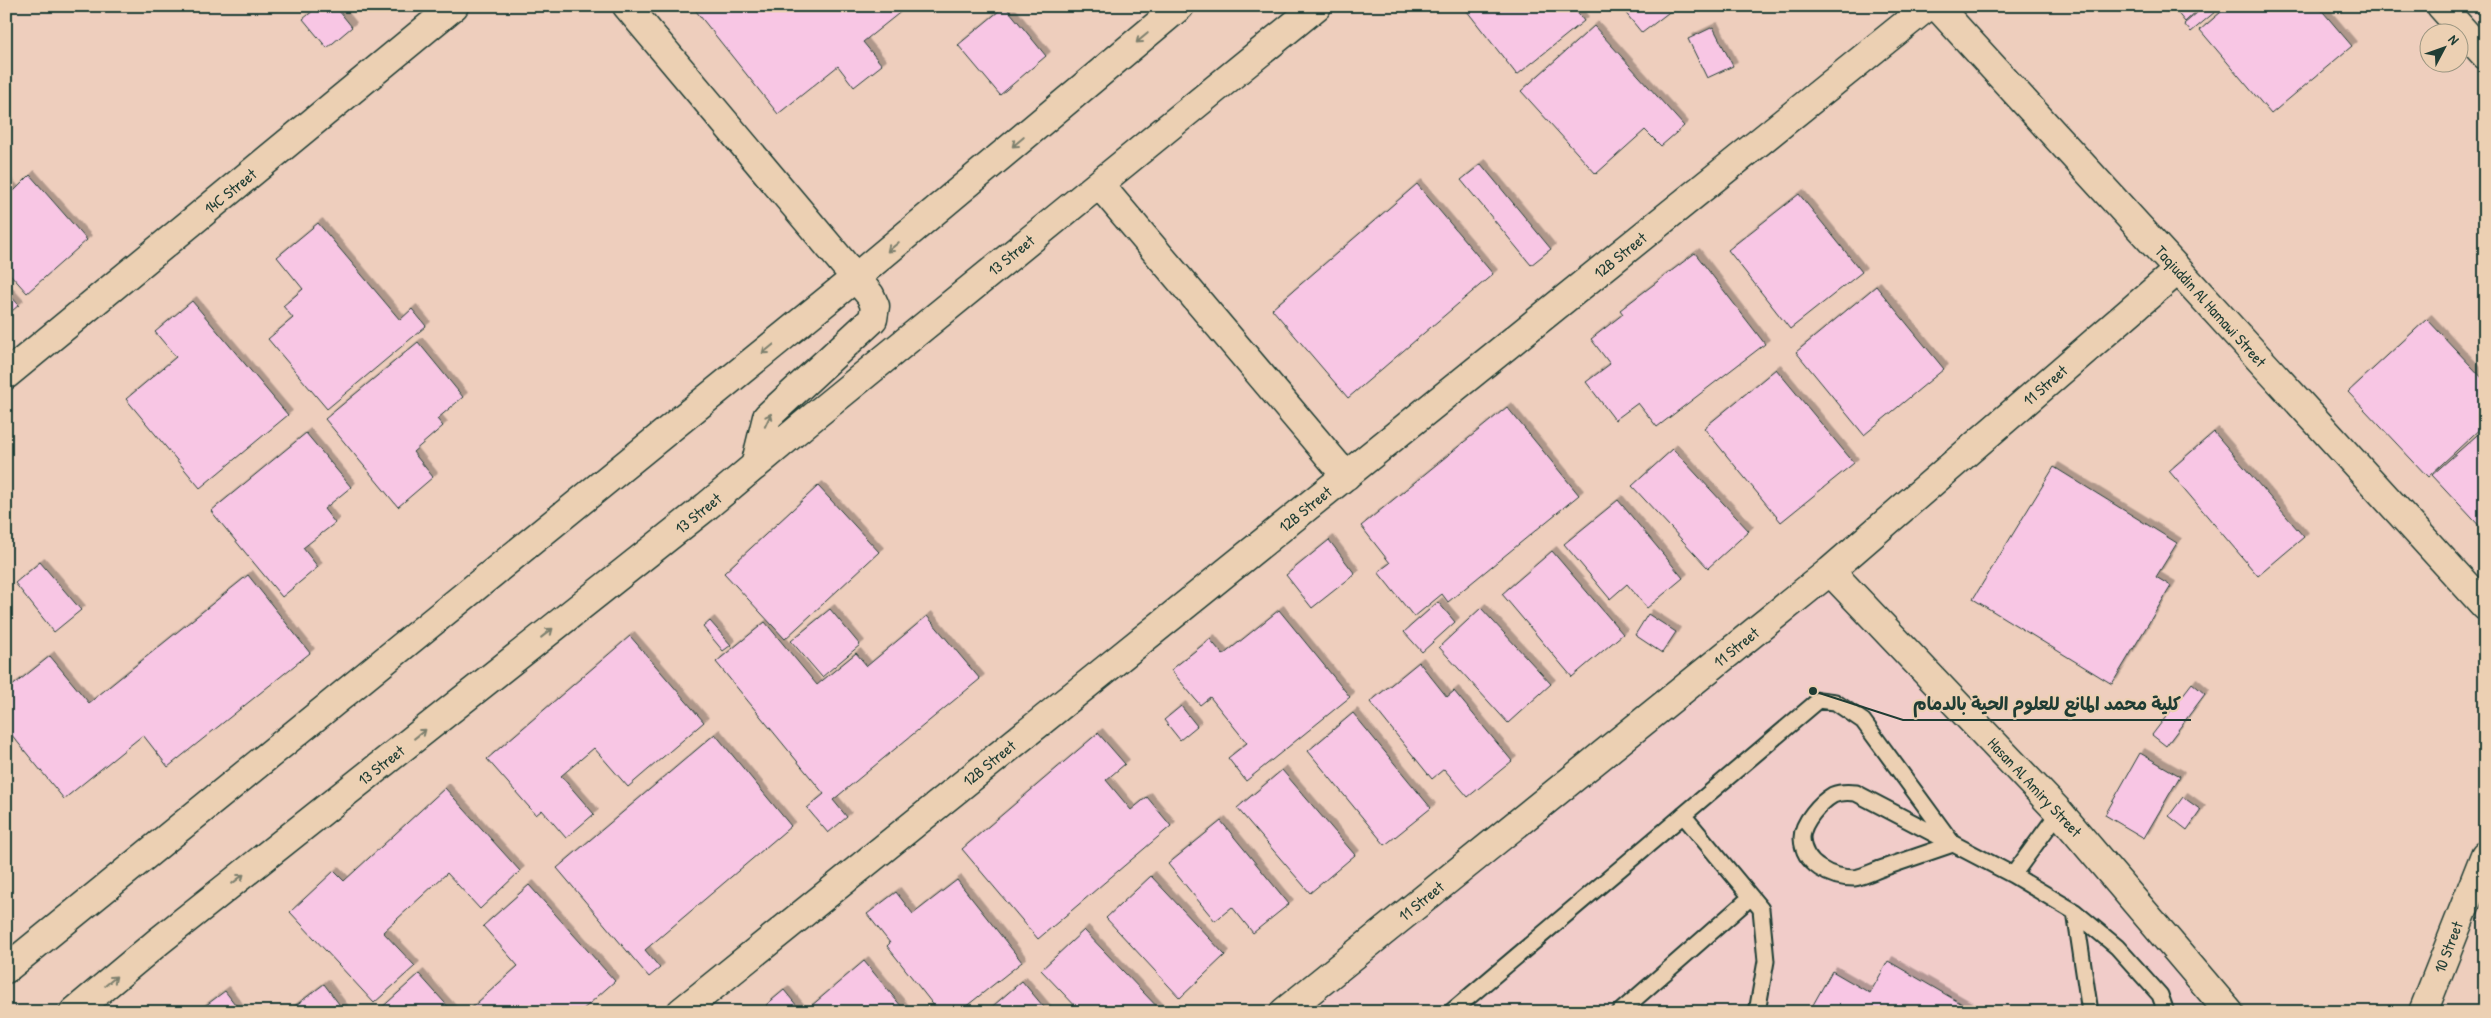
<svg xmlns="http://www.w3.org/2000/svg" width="2491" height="1018" font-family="'Patrick Hand','Playpen Sans Arabic',sans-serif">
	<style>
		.built { fill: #f1ccc9 }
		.building { fill: #f8c6e4; stroke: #1f3d34; filter: url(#shadow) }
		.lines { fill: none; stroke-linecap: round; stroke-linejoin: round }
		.lane-casing { stroke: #1f3d34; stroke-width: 19 }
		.street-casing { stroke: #1f3d34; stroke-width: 31 }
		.lane { stroke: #ecd0b3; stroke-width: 15 }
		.street { stroke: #ecd0b3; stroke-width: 28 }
		.oneway { stroke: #7b7f6d }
		.labels { text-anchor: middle; stroke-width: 4.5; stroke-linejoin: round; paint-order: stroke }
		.street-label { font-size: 16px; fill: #1f3d34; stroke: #ecd0b3 }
		.leader { fill: none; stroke: #1f3d34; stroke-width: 2 }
		.callout-dot { fill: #1f3d34; stroke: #ecd0b3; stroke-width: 2 }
		.callout-label { font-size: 18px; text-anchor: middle; font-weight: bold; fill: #1f3d34; stroke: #ecd0b3; stroke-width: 4.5; stroke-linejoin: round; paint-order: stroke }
	</style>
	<defs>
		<filter id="shadow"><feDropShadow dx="4.5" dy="-4.5" stdDeviation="0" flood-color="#0004"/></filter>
	</defs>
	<rect width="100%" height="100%" fill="#eecebd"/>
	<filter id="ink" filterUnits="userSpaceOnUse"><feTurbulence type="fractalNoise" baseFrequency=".02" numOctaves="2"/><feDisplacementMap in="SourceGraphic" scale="10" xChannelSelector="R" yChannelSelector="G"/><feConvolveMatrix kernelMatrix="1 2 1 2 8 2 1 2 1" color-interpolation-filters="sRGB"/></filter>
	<g filter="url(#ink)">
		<path class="built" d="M1830 571 2229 1012H1284Z"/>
		<path class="building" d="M319 6H335L352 27 327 48 303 19Z
			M362 6H379L369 14Z
			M692 6H908L863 42 882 65 854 87 838 66 778 114Z
			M1005 6 1046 56 1000 95 958 45Z
			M1463 6H1572L1584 21 1517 75Z
			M1620 6H1677L1642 33Z
			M2172 6H2202L2185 22Z
			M2205 6H2222L2191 32 2184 24Z
			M2228 6H2318L2352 46 2271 114 2200 30Z
			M1594 26 1684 126 1661 146 1645 130 1596 174 1521 91Z
			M1713 27 1733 66 1707 78 1688 39Z
			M1481 164 1551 249 1531 265 1461 180Z
			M30 175 87 240 27 293 10 274 6 277V182L14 191Z
			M1417 184 1493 274 1348 398 1272 309Z
			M1799 194 1862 272 1790 329 1728 250Z
			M318 223 400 320 412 309 426 326 327 409 268 339 293 318 283 306 303 289 277 257Z
			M1695 253 1765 344 1657 427 1638 403 1615 420 1586 382 1610 364 1591 339 1623 314 1620 310Z
			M1876 286 1944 369 1864 435 1796 352Z
			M6 291 19 305 6 316Z
			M192 301 288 415 200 488 126 399 176 357 155 332Z
			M2427 319 2485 381V424L2428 477 2348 392Z
			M418 342 463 397 437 419 443 426 413 452 433 477 398 507 325 419Z
			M1776 369 1854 463 1781 522 1704 428Z
			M1507 407 1579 495 1448 602 1442 594 1414 617 1378 572 1390 563 1361 526Z
			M2485 428V532L2432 475Z
			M2214 432 2304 537 2258 576 2169 471Z
			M306 433 351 487 324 509 335 523 303 548 318 567 282 597 211 511Z
			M1673 449 1749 531 1708 568 1632 486Z
			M2054 467 2177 543 2156 577 2171 586 2112 684 1973 599Z
			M818 486 879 552 785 639 724 573Z
			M1618 500 1683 578 1647 608 1627 584 1610 599 1564 544Z
			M1329 540 1355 574 1312 608 1286 575Z
			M1552 551 1623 634 1572 677 1502 594Z
			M40 562 81 610 54 632 15 583Z
			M248 575 310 653 168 767 143 735 64 799 6 728V691L50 656 89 703Z
			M1438 602 1455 622 1422 652 1404 632Z
			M1481 608 1551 684 1508 723 1439 647Z
			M830 609 860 645 822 677 791 641Z
			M1279 610 1350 697 1246 781 1228 758 1247 743 1210 697 1200 705 1171 670 1210 639 1223 655Z
			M1648 614 1676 632 1662 653 1635 635Z
			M927 616 980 679 833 800 847 817 828 833 807 808 824 794 716 662 765 622 817 685 856 653 867 666Z
			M710 621 731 645 723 651 703 627Z
			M630 636 704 722 628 787 594 748 561 776 594 814 566 838 542 810 536 815 487 759Z
			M1419 662 1447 697 1454 691 1512 761 1468 797 1444 769 1432 779 1370 702Z
			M2192 683 2205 694 2166 746 2152 735Z
			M1181 706 1197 726 1180 740 1164 720Z
			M1353 713 1431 808 1385 845 1308 751Z
			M1098 733 1125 764 1106 780 1131 810 1147 797 1171 826 1038 939 962 849Z
			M715 734 791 826 645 950 660 968 649 977 557 868Z
			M2140 753 2180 776 2144 838 2105 815Z
			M1282 770 1355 855 1310 893 1237 808Z
			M445 788 520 871 480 909 447 873 383 932 415 966 374 1003 290 912 334 871 344 881Z
			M2183 797 2201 810 2187 830 2169 816Z
			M1221 821 1289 904 1253 933 1232 907 1215 921 1168 864Z
			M1151 876 1225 955 1180 998 1106 918Z
			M957 880 1022 962 959 1012H939L887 946 890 943 867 914 896 892 913 914Z
			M529 885 615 981 580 1012H467L518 966 483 926Z
			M1084 930 1162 1012H1081L1041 970Z
			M864 961 906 1012H804Z
			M1888 961 1976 1012H1809L1832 971 1870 993Z
			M419 974 453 1012H377Z
			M1022 981 1048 1012H986Z
			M324 984 345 1012H287Z
			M784 990 802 1012H772L766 1005Z
			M225 991 241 1012H197Z"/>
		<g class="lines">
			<g class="lane-casing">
				<path id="lane" d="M1683 815 1761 909 1766 961 1757 1012
					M2013 875 2075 912 2117 947 2160 995 2166 1012
					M2075 912 2090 1012
					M1451 1012 1819 700 1835 702 1863 721 1953 844C1929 852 1904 861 1880 869 1872 872 1862 877 1854 878 1831 878 1803 865 1802 838 1802 822 1821 802 1833 795 1840 792 1848 792 1856 793L2013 875 2059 812
					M1620 1012 1751 897"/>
			</g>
			<g class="street-casing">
				<path id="street" d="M627 6 870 295 875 306 873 319 767 417 755 466
					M1937 6 2485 606
					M2441 6 2485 55
					M1099 184 1346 476
					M6 375 454 6
					M1830 571 2059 812 2229 1012
					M6 969 855 278 1180 6
					M74 1012 159 941 707 506 807 422 1317 6
					M681 1012 1928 6
					M1284 1012 1830 571 2178 270
					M2423 1012 2485 855"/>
			</g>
			<use href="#lane" class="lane"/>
			<use href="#street" class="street"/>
		</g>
		<defs><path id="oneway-shaft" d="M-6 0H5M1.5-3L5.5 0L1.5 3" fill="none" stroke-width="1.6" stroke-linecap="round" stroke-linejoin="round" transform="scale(1.25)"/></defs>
		<g class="oneway">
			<use href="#oneway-shaft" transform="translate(1142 38) rotate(140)"/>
			<use href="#oneway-shaft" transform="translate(1018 142) rotate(140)"/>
			<use href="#oneway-shaft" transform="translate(893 247) rotate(140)"/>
			<use href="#oneway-shaft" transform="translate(768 349) rotate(141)"/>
			<use href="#oneway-shaft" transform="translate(768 420) rotate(-65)"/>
			<use href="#oneway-shaft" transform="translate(547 633) rotate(-38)"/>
			<use href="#oneway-shaft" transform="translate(420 734) rotate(-38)"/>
			<use href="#oneway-shaft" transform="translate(238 879) rotate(-38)"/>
			<use href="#oneway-shaft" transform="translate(111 981) rotate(-40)"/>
		</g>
	</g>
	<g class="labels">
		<g class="street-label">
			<text transform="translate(230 191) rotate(-39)" y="6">14C Street</text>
			<text transform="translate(1011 255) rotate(-39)" y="6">13 Street</text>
			<text transform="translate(1620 255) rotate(-39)" y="6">12B Street</text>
			<text transform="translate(2211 306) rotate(48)" y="6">Taqiuddin Al Hamawi Street</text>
			<text transform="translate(2045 385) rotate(-41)" y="6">11 Street</text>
			<text transform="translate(1305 509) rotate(-39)" y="6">12B Street</text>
			<text transform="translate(698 513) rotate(-39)" y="6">13 Street</text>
			<text transform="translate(1736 647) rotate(-39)" y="6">11 Street</text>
			<text transform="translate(989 763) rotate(-39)" y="6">12B Street</text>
			<text transform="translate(381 765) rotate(-38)" y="6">13 Street</text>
			<text transform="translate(2035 787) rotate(47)" y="6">Hasan Al Amiry Street</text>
			<text transform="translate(1421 901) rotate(-39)" y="6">11 Street</text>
			<text transform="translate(2448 947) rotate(-69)" y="6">10 Street</text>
		</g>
	</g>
	<path class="leader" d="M1813 691L1903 720H2191"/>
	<circle class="callout-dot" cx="1813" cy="691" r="5"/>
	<g class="callout-label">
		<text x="2047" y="710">كلية محمد المانع للعلوم الحية بالدمام</text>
	</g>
	<rect width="2491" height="1018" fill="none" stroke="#ecd0b3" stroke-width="25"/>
	<rect x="12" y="12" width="2466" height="993" fill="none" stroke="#1f3d34" stroke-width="2" filter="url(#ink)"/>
	<g transform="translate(2444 48) rotate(49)"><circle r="24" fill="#ecd0b3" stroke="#9a9580"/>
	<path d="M0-4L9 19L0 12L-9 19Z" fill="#1f3d34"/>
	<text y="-8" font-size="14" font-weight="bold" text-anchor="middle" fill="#1f3d34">N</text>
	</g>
</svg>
